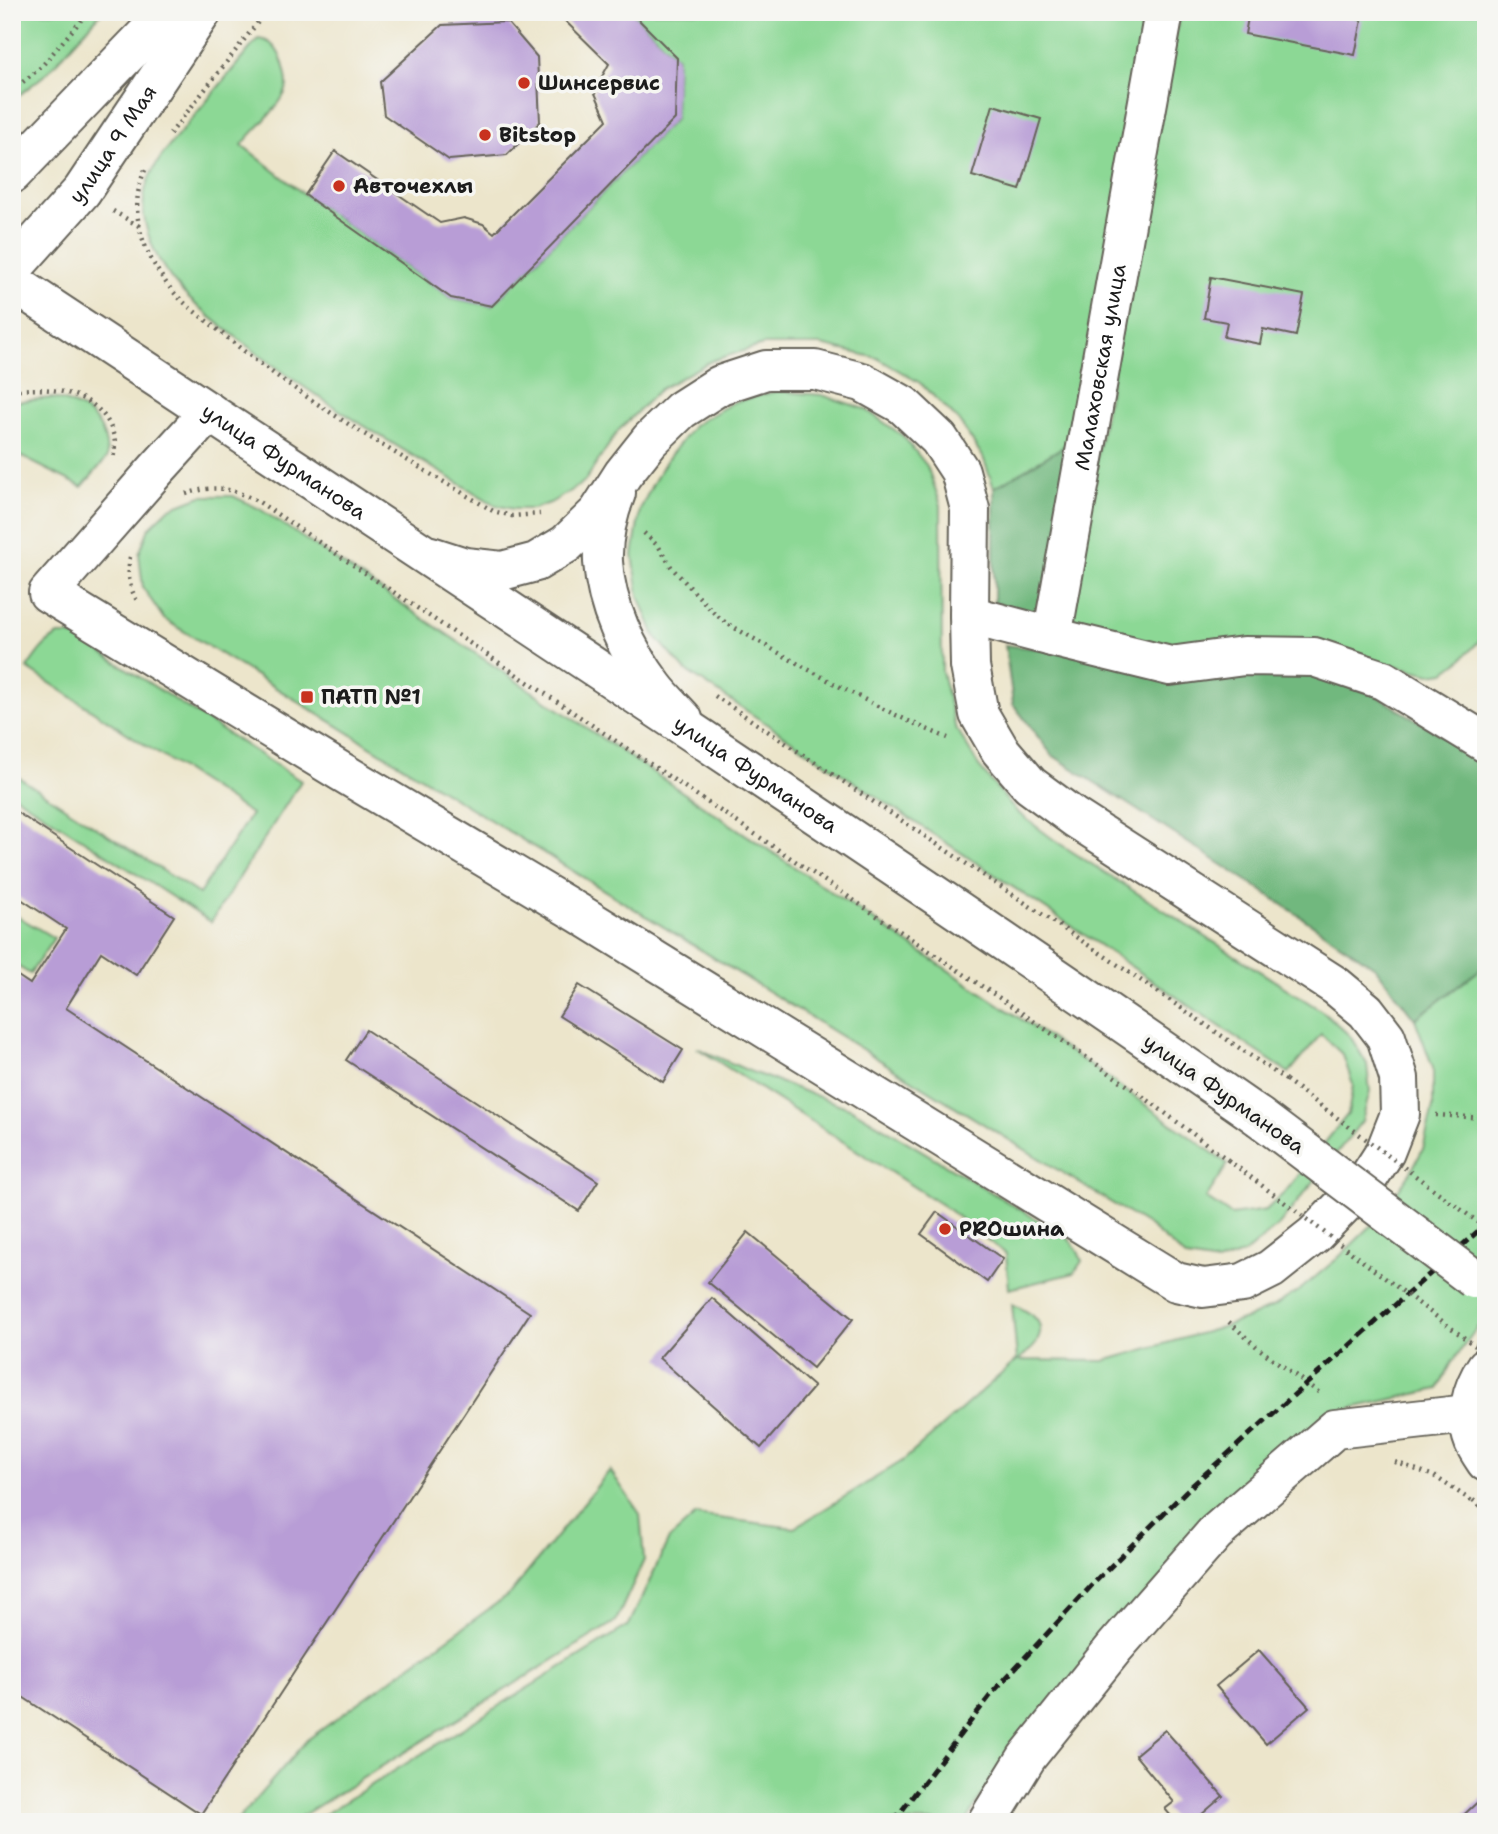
<svg xmlns="http://www.w3.org/2000/svg" width="1498" height="1834" font-family="'Shantell Sans',sans-serif">
	<style>
		.green { fill: #8cd895; stroke: #547a58; stroke-width: 2 }
		.forest { fill: #71b87e; stroke: #466a4d; stroke-width: 2 }
		.building { fill: #b89dd6 }
		.lines { fill: none; stroke-linecap: round; stroke-linejoin: round }
		.minor-casing { stroke: #656259; stroke-width: 42 }
		.major-casing { stroke: #656259; stroke-width: 42 }
		.path { stroke: #656259; stroke-width: 4.5; stroke-dasharray: 2 5; stroke-linecap: butt }
		.minor { stroke: #fff; stroke-width: 38 }
		.major { stroke: #fff; stroke-width: 38 }
		.rail { stroke: #1c1c1c; stroke-width: 5; stroke-dasharray: 10 5; stroke-linecap: butt }
		.major-bridge-casing { stroke: #656259; stroke-width: 42; stroke-linecap: butt }
		.path-bridge { stroke: #656259; stroke-width: 4.5; stroke-dasharray: 2 5; stroke-linecap: butt }
		.major-bridge { stroke: #fff; stroke-width: 38 }
		.poi-dot { fill: #c8321e; stroke: #f6f6f2; stroke-width: 2.5 }
		.labels { text-anchor: middle; stroke-width: 7; stroke-linejoin: round; paint-order: stroke }
		.poi-label { font-size: 21px; font-weight: bold; fill: #1c1c1c; stroke: #f6f6f2; text-anchor: start }
		.street-label { font-size: 21px; fill: #1c1c1c; stroke: #f6f6f2 }
	</style>
	<rect width="100%" height="100%" fill="#f6f6f2"/>
	<filter id="ink" filterUnits="userSpaceOnUse"><feTurbulence type="fractalNoise" baseFrequency=".0143" numOctaves="2"/><feDisplacementMap in="SourceGraphic" scale="14" xChannelSelector="R" yChannelSelector="G"/><feConvolveMatrix kernelMatrix="1 2 1 2 8 2 1 2 1" color-interpolation-filters="sRGB"/></filter>
	<filter id="wash" filterUnits="userSpaceOnUse"><feTurbulence type="fractalNoise" baseFrequency=".00686" numOctaves="4" result="noise"/><feDisplacementMap in="SourceGraphic" scale="28" xChannelSelector="R" yChannelSelector="G"/><feGaussianBlur stdDeviation="1.57" result="paint"/><feColorMatrix in="noise" values="0 0 0 0 0 0 0 0 0 0 0 0 0 0 0 0 0 1.4 0 .05"/><feComposite in="paint" operator="in"/></filter>
	<g filter="url(#wash)">
		<rect width="100%" height="100%" fill="#ece5cb"/>
		<path class="green" d="M12 12H102L47 73 12 101Z
			M631 12H1159L1073 441 994 488 983 457 958 420 920 383 877 358 821 345H763L711 361 660 389 618 431 585 481 571 491 550 503 533 509H513L495 505C409 453 320 403 241 341 220 324 197 309 180 289 157 264 136 221 146 187 153 162 174 141 190 121 213 94 235 66 258 39 270 40 276 47 281 58 284 65 287 78 287 85 286 103 253 130 242 145L305 195 451 298 492 306 675 119 677 58Z
			M1180 12H1486V634L1460 661 1445 672 1430 674 1392 665 1169 652 1065 628Z
			M777 391 822 395 865 409 903 436 927 466 941 505 942 672 955 726 980 768 1017 812 1057 842 1325 1013 1350 1036 1367 1064 1370 1092 1362 1121 1279 1225 1245 1253 1217 1263 1187 1258 1149 1226 164 619 143 588 139 554 149 528 170 508 201 496H233L260 509 1097 1070 1228 1164 1206 1198 1231 1215 1266 1210 1286 1191 1348 1114 1353 1085 1343 1055 1321 1034 1289 1073 1049 911 685 670 655 636 639 596 633 555 640 510 652 485 666 461 694 425 734 402Z
			M52 398C86 405 107 421 107 458L82 487 12 452V402Z
			M59 635H70L82 640 301 781 211 922 12 794V773L199 894 251 814 27 668C36 655 44 642 59 635Z
			M12 913 54 938 30 974 12 963Z
			M1486 965V1315L1451 1364 1438 1389 1352 1408 1011 1749 965 1822H312L629 1625 669 1539 696 1515 794 1528 904 1460 1017 1360 1012 1304C1030 1312 1050 1322 1035 1345 1031 1351 1023 1355 1019 1360L1104 1361 1216 1329 1248 1318 1276 1305 1301 1289 1339 1257 1376 1221 1410 1173 1423 1149 1433 1107V1068L1415 1019Z
			M697 1048 749 1071 852 1109 1068 1238 1077 1249 1082 1261 1074 1273 1009 1289 1006 1254 945 1207Z
			M610 1470 640 1514 644 1560 616 1621 292 1822H236L307 1740 511 1593Z"/>
		<path class="forest" d="M1073 441 1046 616 994 603V488Z
			M1005 645 1244 671 1310 670 1375 695 1486 762V965L1415 1019 1375 967 1258 888 1052 755 1013 704Z"/>
		<g id="blocks">
			<path class="building" d="M556 12H631L677 58 675 119 492 306 451 298 305 195 335 151 440 223 464 218 483 224 494 233 607 120 594 91 609 64Z
				M1249 12H1324L1362 20 1355 55 1245 34Z
				M507 22 537 57 540 122 507 155 449 160 384 115 380 82 442 25Z
				M993 105 1041 119 1020 190 972 176Z
				M1211 277 1304 295 1296 336 1263 329 1260 344 1224 337 1227 322 1204 318Z
				M12 809 174 916 136 975 101 952 66 1008 530 1313 201 1814 12 1690V972L30 984 66 929 12 893Z
				M579 985 683 1050 663 1082 559 1016Z
				M366 1030 598 1181 579 1211 346 1060Z
				M937 1212 1003 1259 987 1282 921 1234Z
				M748 1232 853 1319 813 1368 708 1282Z
				M712 1298 814 1387 761 1448 659 1358Z
				M1259 1650 1309 1707 1266 1744 1216 1686Z
				M1165 1730 1223 1796 1193 1822H1176L1165 1809 1174 1802 1135 1755Z
				M1482 1798 1486 1802V1822H1456Z"/>
		</g>
	</g>
	<g filter="url(#ink)">
		<use href="#blocks" fill-opacity="0" stroke="#656259" stroke-width="2"/>
		<g class="lines">
			<g class="minor-casing">
				<g id="minor">
					<path d="M209 412 156 470 48 593 340 771 580 914 1176 1282 1203 1288 1243 1283 1271 1269 1314 1235 1365 1183 1385 1152 1400 1114 1399 1078 1386 1037 1366 1011 1336 986 1075 818 1030 785 1000 750 979 714 970 666 969 615 970 509 960 471 939 439 903 405 862 382 815 370H766L720 385 681 410 650 440 623 474 598 513 566 544 536 562 502 571 465 567 431 556"/>
					<path d="M616 493C608 514 602 539 603 562 606 607 627 651 654 687 662 698 674 709 683 719"/>
					<path id="s1" d="M969 615 1052 637 1164 12"/>
					<path d="M1052 637 1170 666 1244 656 1314 657 1383 680 1486 743"/>
					<path d="M1486 1367C1471 1389 1464 1417 1474 1442 1477 1449 1482 1456 1486 1462"/>
					<path d="M987 1822 1027 1757 1115 1647 1215 1533 1335 1429 1468 1414"/>
				</g>
			</g>
			<g class="major-casing">
				<g id="major">
					<path d="M12 174 168 12"/>
					<path id="s2" d="M12 269 82 191 202 12"/>
					<path id="s3" d="M12 282C429 558 848 831 1259 1117"/>
				</g>
			</g>
			<path class="path" d="M12 91 41 67 88 12
				M170 134 266 12
				M145 170C127 210 142 250 167 284 180 302 201 316 218 330 302 401 399 455 493 511L512 516 540 514
				M113 211 139 226
				M12 391C51 385 103 392 114 437 116 444 114 453 113 460
				M186 494C216 484 231 488 259 502L1016 1009 1137 1092 1228 1160
				M644 533 659 547 672 568 714 613 726 623C799 664 871 707 948 738
				M130 557C127 574 129 588 138 602
				M715 696 1133 975 1286 1080
				M1436 1115 1486 1118
				M1229 1322 1258 1348 1321 1394
				M1395 1462 1434 1476 1475 1503
				M1473 1500 1486 1512"/>
			<use href="#minor" class="minor"/>
			<use href="#major" class="major"/>
			<path class="rail" d="M893 1822 993 1692 1094 1583 1186 1491 1486 1224"/>
			<g class="major-bridge-casing">
				<path id="major-bridge" d="M1259 1117 1474 1279"/>
			</g>
			<path class="path-bridge" d="M1286 1080 1486 1228
				M1228 1160 1486 1354"/>
			<use href="#major-bridge" class="major-bridge"/>
		</g>
	</g>
	<g class="poi-dot">
		<circle cx="524" cy="83" r="7"/>
		<circle cx="485" cy="135" r="7"/>
		<circle cx="339" cy="186" r="7"/>
		<rect x="300" y="690" width="14" height="14" rx="3.5"/>
		<circle cx="945" cy="1229" r="7"/>
	</g>
	<g class="labels">
		<g class="poi-label">
			<text x="538" y="90">Шинсервис</text>
			<text x="499" y="142">Bitstop</text>
			<text x="353" y="193">Авточехлы</text>
			<text x="321" y="704">ПАТП №1</text>
			<text x="959" y="1236">PROшина</text>
		</g>
		<g class="street-label">
			<text dy="7" stroke="none"><textPath href="#s2" startOffset="161">улица 9 Мая</textPath></text>
			<text dy="7" stroke="none"><textPath href="#s1" startOffset="360">Малаховская улица</textPath></text>
			<text dy="7" stroke="none"><textPath href="#s3" startOffset="326">улица Фурманова</textPath></text>
			<text dy="7" stroke="none"><textPath href="#s3" startOffset="892">улица Фурманова</textPath></text>
			<text transform="translate(1224 1094) rotate(35)" y="7">улица Фурманова</text>
		</g>
	</g>
	<rect width="1498" height="1834" fill="none" stroke="#f6f6f2" stroke-width="42"/>
</svg>
